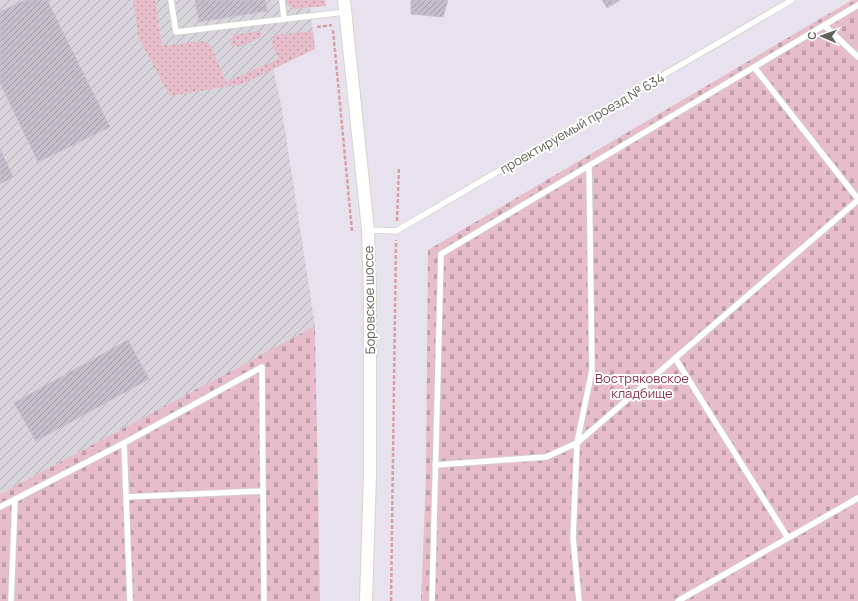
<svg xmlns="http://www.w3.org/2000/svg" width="858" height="601" font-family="Manrope,sans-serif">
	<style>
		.industrial { fill: url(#industrial-furrows) }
		.grass { fill: url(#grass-dots) }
		.cemetery { fill: url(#cemetery-stones) }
		.building { fill: url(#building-hatch); stroke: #c6c0d3 }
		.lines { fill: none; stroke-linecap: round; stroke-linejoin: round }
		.lane-casing { stroke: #d0d2cb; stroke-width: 7 }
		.secondary-casing { stroke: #d3d6cc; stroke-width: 14 }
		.path { stroke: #d99fa4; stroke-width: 2.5; stroke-dasharray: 4 2; stroke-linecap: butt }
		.lane { stroke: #fff; stroke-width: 5.5 }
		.secondary { stroke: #fff; stroke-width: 12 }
		.labels { text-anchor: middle; stroke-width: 4; stroke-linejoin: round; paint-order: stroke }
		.street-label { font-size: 13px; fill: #61635a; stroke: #fff }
		.park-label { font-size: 13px; fill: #8b324c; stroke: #fff }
	</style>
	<defs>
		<pattern id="industrial-furrows" width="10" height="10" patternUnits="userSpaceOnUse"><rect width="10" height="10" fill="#d7d4dc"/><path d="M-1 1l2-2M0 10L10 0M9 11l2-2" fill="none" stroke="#b2b0b5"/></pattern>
		<pattern id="grass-dots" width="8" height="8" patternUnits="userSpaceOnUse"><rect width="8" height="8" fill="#e7bdcb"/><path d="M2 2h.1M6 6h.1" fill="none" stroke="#bf9da8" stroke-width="1.8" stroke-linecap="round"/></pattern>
		<pattern id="cemetery-stones" width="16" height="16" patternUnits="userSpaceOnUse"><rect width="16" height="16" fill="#e7bdcb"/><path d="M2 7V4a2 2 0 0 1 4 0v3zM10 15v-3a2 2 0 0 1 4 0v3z" fill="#bf9da8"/></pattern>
		<pattern id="building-hatch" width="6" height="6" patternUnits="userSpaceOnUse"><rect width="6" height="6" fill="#c3bec9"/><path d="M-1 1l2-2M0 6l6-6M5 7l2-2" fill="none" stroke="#a29ea6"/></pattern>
	</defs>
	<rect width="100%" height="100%" fill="#e7e2ee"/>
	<path class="industrial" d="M0 0H309L315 49 273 68 281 104 315 326 0 494Z"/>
	<path class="grass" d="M133 0H155L162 46 204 41 207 42 210 45 226 82 279 59 272 43 274 35 313 31 315 49 242 84 170 96 139 39Z
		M286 0H325L326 6 294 9 287 4Z
		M258 31 262 34 260 38 238 47 231 45V38L234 35Z"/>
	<path class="cemetery" d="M852 0H858V601H421L426 477 428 250Z
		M315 326 320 601H0V494Z"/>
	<path class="building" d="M25 0H47L110 127 38 162 0 83V12Z
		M195 0H265L267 11 199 22Z
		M411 0H448L443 17 411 14Z
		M602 0H620L607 8Z
		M0 149 13 177 0 184Z
		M128 340 149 379 36 441 14 403Z"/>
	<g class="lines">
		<g class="lane-casing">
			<path id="lane" d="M171 0 176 32 345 12
				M282 0 284 19
				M824 25 858 57
				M754 67 858 199
				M368 230 396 231 792 0
				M675 358 788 538
				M124 443 130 601
				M435 465 546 457 577 443 858 200
				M126 497 263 491
				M0 507 124 443 262 367 264 601
				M11 601 15 499
				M432 601 441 254 858 5
				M579 601 573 538 577 443 592 370 589 166
				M678 601 858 498"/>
		</g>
		<g class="secondary-casing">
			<path id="secondary" d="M344 0 368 230 370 294V475L366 601"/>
		</g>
		<path class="path" d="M317 27 332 25
			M333 30 352 231
			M397 221 399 167
			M391 601 396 240"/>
		<use href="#lane" class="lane"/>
		<use href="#secondary" class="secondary"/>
	</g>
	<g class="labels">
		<g class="street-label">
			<text transform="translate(582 123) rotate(-30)" y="5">проектируемый проезд № 634</text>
			<text transform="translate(369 300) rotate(-91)" y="5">Боровское шоссе</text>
		</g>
		<g class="park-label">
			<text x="642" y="383">Востряковское<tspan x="642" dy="15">кладбище</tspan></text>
		</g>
	</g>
	<g transform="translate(822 36) rotate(272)" stroke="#ffffff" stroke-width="3" paint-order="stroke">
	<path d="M0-3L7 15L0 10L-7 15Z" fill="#61635a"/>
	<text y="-6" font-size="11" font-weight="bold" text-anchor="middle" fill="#61635a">С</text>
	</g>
</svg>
